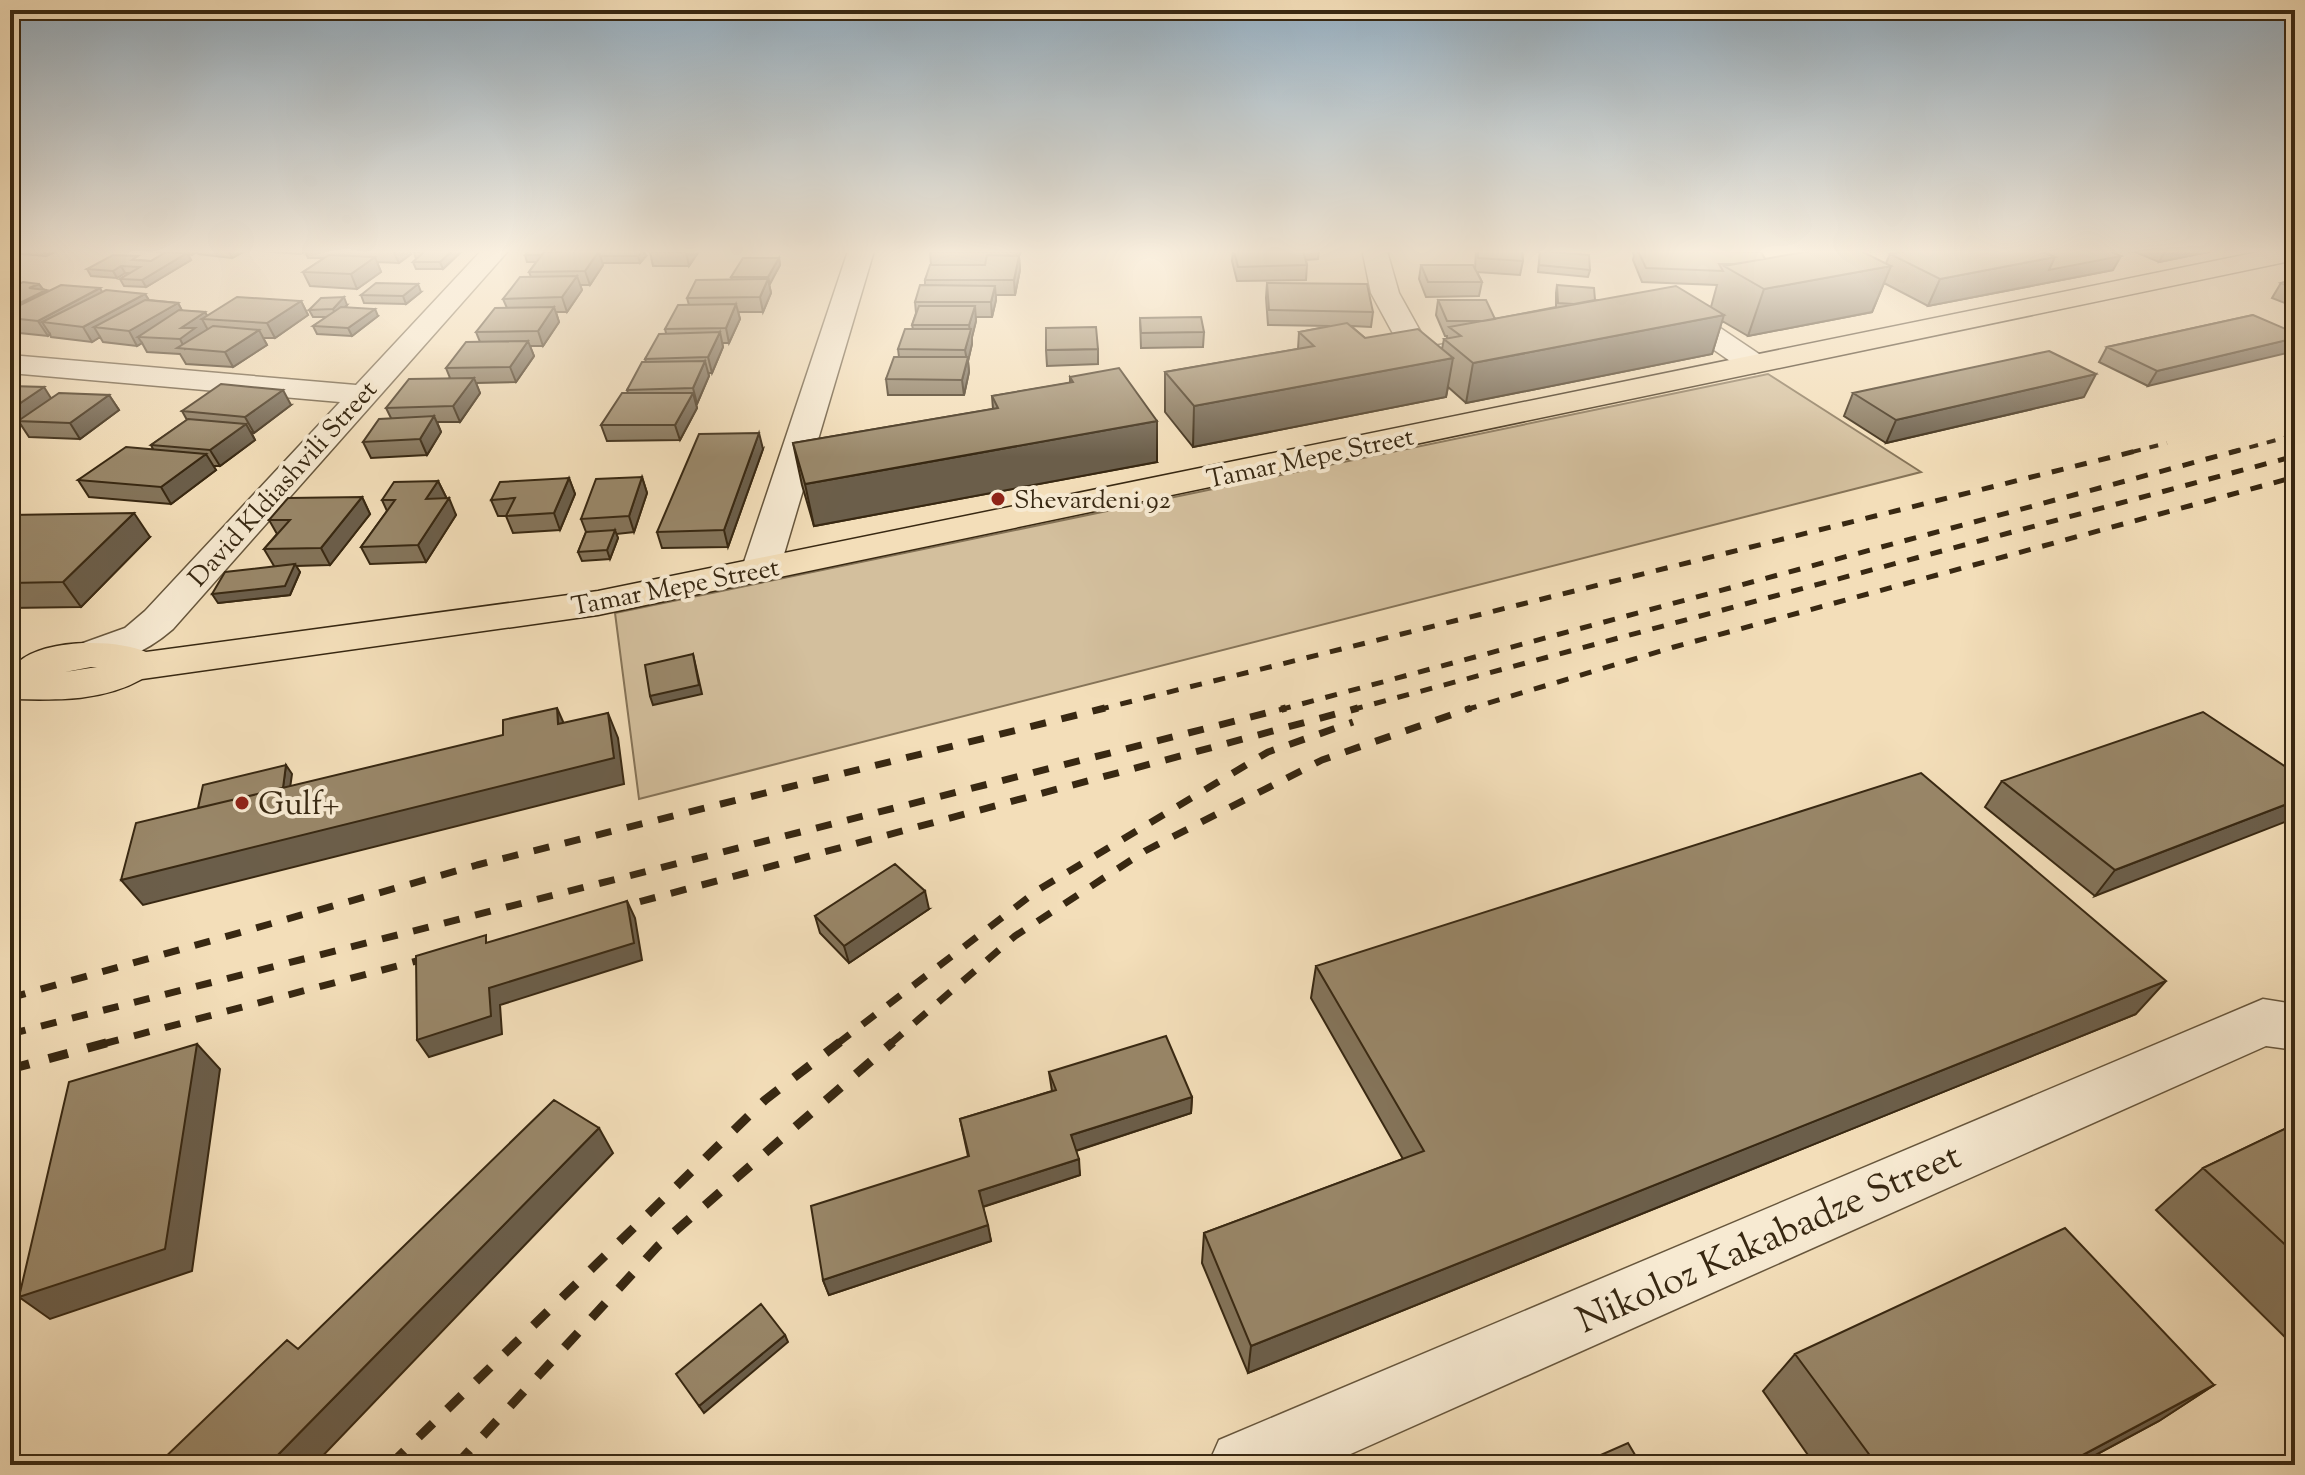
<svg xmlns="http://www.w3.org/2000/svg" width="2305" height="1475" font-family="'Sorts Mill Goudy',serif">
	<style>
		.green { fill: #d3bf9d; stroke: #867458; stroke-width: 2 }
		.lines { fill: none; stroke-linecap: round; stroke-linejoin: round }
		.minor-casing { stroke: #67563c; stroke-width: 3 }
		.major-casing { stroke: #382812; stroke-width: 3 }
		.minor { fill: #f7ead2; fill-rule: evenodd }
		.major { fill: #f3deb9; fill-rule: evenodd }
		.rail-far3 { stroke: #382812; stroke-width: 4; stroke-dasharray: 9 9; stroke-linecap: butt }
		.rail-far2 { stroke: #382812; stroke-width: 5; stroke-dasharray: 12 12; stroke-linecap: butt }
		.rail-far1 { stroke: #382812; stroke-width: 7; stroke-dasharray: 16 16; stroke-linecap: butt }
		.rail { stroke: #382812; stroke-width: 9; stroke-dasharray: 20 20; stroke-linecap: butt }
		.wall { fill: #84745a; stroke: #382812; stroke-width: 2 }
		.shaded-wall { fill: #6b5e4a; stroke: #382812; stroke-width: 2 }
		.building { fill: #998769; stroke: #382812; stroke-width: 2 }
		.poi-dot { fill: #8f2418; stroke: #f7ead2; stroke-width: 3 }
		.labels { text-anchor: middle; stroke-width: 8; stroke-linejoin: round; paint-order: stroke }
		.far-street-label { font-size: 26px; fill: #382812; stroke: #f7ead2 }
		.far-poi-label { font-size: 26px; fill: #382812; stroke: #f7ead2; text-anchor: start }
		.poi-label { font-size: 32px; fill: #382812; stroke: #f7ead2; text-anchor: start }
		.near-street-label { font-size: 38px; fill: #382812; stroke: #f7ead2 }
	</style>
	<rect width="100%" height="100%" fill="#f3deb9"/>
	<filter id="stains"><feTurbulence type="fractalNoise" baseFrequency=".0025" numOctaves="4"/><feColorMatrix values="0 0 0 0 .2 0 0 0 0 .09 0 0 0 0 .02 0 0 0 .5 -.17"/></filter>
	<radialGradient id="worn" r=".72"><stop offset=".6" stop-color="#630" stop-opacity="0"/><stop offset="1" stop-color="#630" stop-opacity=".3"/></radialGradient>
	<path class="green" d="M1768 374 1921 472 639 799 615 613Z"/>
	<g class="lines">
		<g class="minor-casing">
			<path id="minor" d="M481 251H508L173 629C149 650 105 674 72 665L66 656 72 647 125 628 145 611 340 402 10 373V355L356 385Z
				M848 251H874L779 571 773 579 760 582 747 579 741 571Z
				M1365 251H1387L1399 293 1429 347 1450 343 1460 346 1465 352 1460 358 1420 366 1409 363 1371 293 1363 254Z
				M1679 305 1689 307 1765 358 1769 364 1765 370 1754 373 1743 370 1674 322 1654 321 1650 315 1654 309Z
				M2263 999 2295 1004V1050L2266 1046 1326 1465H1208L1219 1440Z"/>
		</g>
		<g class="major-casing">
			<path id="major" d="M2263 251H2295V260L598 615 142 679C101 702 56 700 10 699 10 689 7 675 13 668 34 638 116 638 146 652L598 591ZM91 667H97L65 672Z"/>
		</g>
		<use href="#minor" class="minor"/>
		<use href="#major" class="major"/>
		<path class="rail-far3" d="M2132 452 2167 443
			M2232 452 2295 435"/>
		<path class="rail-far2" d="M1097 710 2140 450
			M1279 710 2240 450
			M1351 710 2295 456
			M1465 710 1674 647 2295 477"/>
		<path class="rail-far1" d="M609 910 1358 708
			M10 998 477 865 1105 708
			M10 1034 1286 708
			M103 1044 439 955
			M837 1044 1038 890 1268 752 1353 722
			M890 1044 1015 936 1145 851 1322 760 1471 708"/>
		<path class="rail" d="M10 1069 110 1042
			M390 1465 765 1100 840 1042
			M456 1465 658 1246 893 1042"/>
	</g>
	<path class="wall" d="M10 251H57L46 256 10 253Z
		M149 251H245L232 258 198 254 197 252 192 255 188 254 191 260 146 287 124 286 120 279 129 273H125L117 278 91 276 87 269 140 260 151 261 165 253Z
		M260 251H409L411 254 399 263 377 262 381 272 357 289 310 286 303 272 324 258H308L305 251 301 254Z
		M415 251H462L443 269H416L413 262 416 259 414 252Z
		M699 251 689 266H653L650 252Z
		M1021 251 1019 256 1020 270 1015 295H996V300L992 317H976V321L972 337V344L968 361 969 372 964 395H888L886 379 899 357 898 349 913 329 912 325 916 313 915 302 925 285V280L931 265 930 252Z
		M1233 251H1319L1318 259 1306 260 1307 265 1306 280 1237 281 1232 261Z
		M1476 251H1522L1523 261 1520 275 1477 272 1482 282 1479 296 1426 297 1419 279 1421 265 1475 269Z
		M1540 251 1590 270 1588 277 1538 272Z
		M1632 251H1760L1765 259 1886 263 1890 254 2113 270 1928 306 1884 283 1872 312 1748 336 1722 321 1712 354 1466 403 1448 387 1446 397 1193 447 1165 412V372L1298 349 1299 332 1330 326 1268 325 1266 298 1267 283 1373 312 1371 327 1351 326 1365 338 1442 349 1444 339H1447V336H1445L1436 315 1438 300 1495 319 1556 307V293L1557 285 1595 300 1711 307 1717 285 1642 282 1633 260 1634 255Z
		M2133 251H2213L2159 262Z
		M525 255 646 256 640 263H603V265L590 285H580L582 290 567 312H556L559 322 543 346H530L534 356 516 382 476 383 480 393 460 422H437L441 432 427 455 371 458 363 442 391 418 386 408 450 378 446 368 480 342 476 332 507 308 503 299 531 277 529 272 536 262H527Z
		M779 258 780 265 769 284 771 293 763 312H738L740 319 729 343H722L723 347 712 373H708L709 376 697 404H696L697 408 680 440 607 441 601 425 628 393 627 390 646 362 645 359 666 333 665 329 689 305 687 298 732 280 731 277Z
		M2295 280V307L2272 298 2281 283Z
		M39 284 43 289 46 290 47 292 145 294 149 300 178 303 182 311 205 312 207 316 301 301 308 315 275 338H263L267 345 233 367 186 364 180 354 147 352 142 343 137 346 103 342 100 337 92 342 51 337 50 334 48 336 10 332V288Z
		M421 292 406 304 364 303 361 295Z
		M347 305 345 307 378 316 352 336 317 334 313 326 327 317H313L309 310Z
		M2253 315 2148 386 2099 362 2107 347Z
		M1140 318 1204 332 1203 347 1141 348Z
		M1098 349V364L1047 366 1046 350Z
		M1070 377 1157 462 814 526 802 485 793 443 993 409 992 396 1070 383Z
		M10 386 51 398 109 395 119 410 80 439 29 437 21 425 10 433Z
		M1853 393 2084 397 1886 443 1844 416Z
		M291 405 254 433 251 432 255 440 220 466H213L216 470 171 504 89 497 78 480 153 449 151 445 187 420 182 411Z
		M763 449 728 547 662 548 657 532Z
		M642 477 647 493 634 532 616 534 618 538 610 559 582 561 578 552 586 532 581 519Z
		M569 478 575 494 560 530 513 533 506 516H498L491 500Z
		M438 481 446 497 445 498 456 515 426 562 370 564 361 547 387 511 382 500Z
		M362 497 370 514 330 565 296 566 300 572 290 595 218 603 274 566 264 549 277 534 269 520Z
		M10 515 150 537 81 607 10 608Z
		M2295 773 2095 896 1985 807 2002 781Z
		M929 909 849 963 820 933 815 916Z
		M1316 966 2136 1014 1248 1373 1202 1263 1204 1233 1403 1159 1311 998Z
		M1049 1072 1192 1097 1191 1113 1076 1151 1080 1175 983 1207 991 1241 829 1295 823 1280 968 1156 960 1119 1052 1091Z
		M2295 1124V1342L2292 1344 2156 1210 2203 1168Z
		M1795 1354 2214 1385 2159 1421 2077 1465H1815L1763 1391Z"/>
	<path class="shaded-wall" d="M43 251H57L46 256Z
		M229 251H245L232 258Z
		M393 251H409L411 254 399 263Z
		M452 251H462L443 269 440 262Z
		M599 251 603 265 590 285 585 271Z
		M643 251H644L646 256 640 263 638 256Z
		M687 251H699L689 266 686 252Z
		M1016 251H1021L1019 256 1020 270 1015 295 1014 280 1017 265Z
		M2165 251H2213L2159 262Z
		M187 253 191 260 146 287 142 280Z
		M2121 256 2113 270 1928 306 1940 279 2055 257Z
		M375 257 381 272 357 289 351 274Z
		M779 258 780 265 770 284 768 277Z
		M121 266 125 273 117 278 113 271Z
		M1891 266 1872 312 1748 336 1764 289Z
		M577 276 582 290 567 312 562 297Z
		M768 279 771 293 763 312 760 297Z
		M39 284 44 291 46 290 55 304 10 318V308L29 288Z
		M418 284 421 292 406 304 403 296Z
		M995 286 996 300 992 317 991 302Z
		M100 288 108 303 42 322 50 334 48 336 38 321Z
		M145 294 154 309 94 327 100 337 92 342 83 327Z
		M344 297 347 305 336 316 333 309Z
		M301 301 308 315 275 338 267 323Z
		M178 303 186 318 138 337 142 343 137 346 129 331Z
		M736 304 740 319 729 343 726 328Z
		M975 306 976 321 972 337V344L968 361 969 372 964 395 962 380 967 361 965 350 970 332 969 325Z
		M554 307 559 322 543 346 538 331Z
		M375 309 378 316 352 336 348 328Z
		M205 312 209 319H202L208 330 185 349 180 339 181 328Z
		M1724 315 1712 354 1466 403 1473 363Z
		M259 330 267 345 233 367 225 352Z
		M720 332 723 347 712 373 708 357Z
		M2295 338V351L2148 386 2157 371Z
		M528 341 534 356 516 382 510 367Z
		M1453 358 1446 397 1193 447 1194 406Z
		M705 361 709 376 697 404 693 388Z
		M2096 374 2084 397 1886 443 1896 420Z
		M474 378 480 393 460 422 453 406Z
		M44 387 54 403 18 421 21 425 10 433V410Z
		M283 390 291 405 254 433 245 417Z
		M693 393 697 408 680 440 675 425Z
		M109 395 119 410 80 439 70 423Z
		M434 416 441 432 427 455 420 439Z
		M1157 421V462L814 526 805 484Z
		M246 424 255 440 220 466 210 450Z
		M759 433 763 449 728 547 724 530Z
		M206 454 216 470 171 504 161 487Z
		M642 477 647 493 634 532 629 516Z
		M569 478 575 494 560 530 554 513Z
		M438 481 446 497 434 515 426 499Z
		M362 497 370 514 330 565 321 548Z
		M449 498 456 515 426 562 418 545Z
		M134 513 150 537 81 607 63 582Z
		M615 530 618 538 610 559 607 550Z
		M295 564 300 572 290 595 218 603 212 594Z
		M693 654 702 694 653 705 650 696Z
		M557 708 568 733 558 724Z
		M608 713 618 738 624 784 143 905 121 880Z
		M286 765 292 774 286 817 280 808Z
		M2295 801V818L2095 896 2115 870Z
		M925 891 929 909 849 963 844 946Z
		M627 901 635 918 642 960 500 1005 502 1034 429 1057 417 1040 489 988Z
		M2166 981 2136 1014 1248 1373 1251 1346Z
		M197 1044 220 1069 192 1271 50 1319 19 1297Z
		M1192 1097 1191 1113 1072 1152 1071 1135Z
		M599 1128 613 1153 314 1465H268Z
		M1079 1159 1080 1175 982 1207 979 1191Z
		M988 1225 991 1241 829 1295 823 1280Z
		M785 1335 788 1342 704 1413 699 1406Z
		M2214 1385 2159 1421 2077 1465H2064Z"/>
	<path class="building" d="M415 251H452L440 262H413L424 252H414Z
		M528 251H564L544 252 542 255H525Z
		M599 251 585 271 529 272 544 252Z
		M599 251H643L638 256H600Z
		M651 251H687L686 252H650Z
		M930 251H1016V252H930Z
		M1234 251H1303L1307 265 1238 267Z
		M1478 251H1522L1523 261 1478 258Z
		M1540 251 1589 255 1590 270 1539 265Z
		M1638 251 1761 252 1765 259 1734 264H1719L1723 271 1646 268Z
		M1810 251H1861L1891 266 1764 289 1724 266Z
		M1908 251H2040L2055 257 1940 279 1890 254Z
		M2040 251H2109L2121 256 2049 270 2055 257Z
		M166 252 187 253 142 280 120 279 140 267 121 266 113 271 87 269 113 255 138 256 132 260 151 261Z
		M329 255 375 257 351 274 303 272Z
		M987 255 1019 256 1014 280H925L930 265H985Z
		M743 258H779L768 277H731Z
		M1421 265H1473L1482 282H1428Z
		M577 276 562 297 503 299 520 277Z
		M768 279 760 297 687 298 696 280Z
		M2295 280V289L2281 283Z
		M23 282 39 284 29 288 46 290 10 308V288Z
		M376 283 418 284 403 296 361 295Z
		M1267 283 1367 284 1373 312 1269 310Z
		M61 285 100 288 38 321 10 318V310Z
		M920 285 995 286 991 302H915Z
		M1557 285 1594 288 1595 300 1574 304 1558 303Z
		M1676 286 1724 315 1473 363 1444 339 1461 336 1449 327Z
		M106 290 145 294 83 327 42 322Z
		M237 297 301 301 267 323 202 319Z
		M344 297 333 309 309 310 321 298Z
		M145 300 178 303 129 331 94 327Z
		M1438 300H1486L1495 319 1483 321H1447Z
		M736 304 726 328 665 329 678 305Z
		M919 306H975L969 325H912Z
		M341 307 375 309 348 328 313 326Z
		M554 307 538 331 476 332 495 308Z
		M179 310 205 312 181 328H195L180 339 138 337Z
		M2253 315 2295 333V338L2157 371 2107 347Z
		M1201 317 1204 332 1141 333 1140 318Z
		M1347 323 1365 338 1418 329 1453 358 1194 406 1165 372 1314 346 1299 332Z
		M213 326 259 330 225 352 177 348Z
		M1096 327 1098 349 1046 350V328Z
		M905 329H971L965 350 898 349Z
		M720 332 708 357 645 359 659 334Z
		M528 341 510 367 446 368 466 342Z
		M2049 351 2096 374 1896 420 1853 393Z
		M894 357H968L962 380 886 379Z
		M705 361 693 388 627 390 642 362Z
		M1119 368 1157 421 805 484 793 443 998 408 992 396 1073 382 1070 377Z
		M474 378 453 406 386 408 409 379Z
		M221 384 283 390 245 417 182 411Z
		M10 386 44 387 10 410Z
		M59 393 109 395 70 423 18 421Z
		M622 393H693L675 425H601Z
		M434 416 420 439 363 442 379 419Z
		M188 419 246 424 210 450 151 445Z
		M759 433 724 530 657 532 699 434Z
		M126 447 206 454 161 487 78 480Z
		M642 477 629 516 581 519 596 479Z
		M569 478 554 513 506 516 515 498 491 500 500 482Z
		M438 481 426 499 449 498 418 545 361 547 395 500H382L394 482Z
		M362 497 321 548 264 549 290 520H269L288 498Z
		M134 513 63 582 10 583V515Z
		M615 530 607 550 578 552 586 532Z
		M295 564 285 586 212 594 225 572Z
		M693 654 699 685 650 696 645 665Z
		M557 708 558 724 608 713 614 758 121 880 136 823 503 735V720Z
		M2203 712 2295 773V801L2115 870 2002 781Z
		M286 765 283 788 198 808 203 785Z
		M1921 773 2166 981 1251 1346 1204 1233 1424 1151 1316 966Z
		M895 864 925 891 844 946 815 916Z
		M627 901 634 943 489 988 491 1016 417 1040 416 956 486 935V943Z
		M1166 1036 1192 1097 1071 1135 1079 1159 979 1191 988 1225 823 1280 811 1206 969 1156 960 1119 1056 1090 1049 1072Z
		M197 1044 165 1249 19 1297 69 1082Z
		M554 1100 599 1128 268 1465H157L287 1340 298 1349Z
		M2295 1124V1254L2203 1168Z
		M2065 1228 2214 1385 2064 1465H1877L1795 1354Z
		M761 1304 785 1335 699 1406 676 1374Z
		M1628 1443 1641 1465H1578Z"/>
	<linearGradient id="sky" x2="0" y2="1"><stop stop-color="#93acbe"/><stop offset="0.55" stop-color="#faf0e0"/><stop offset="1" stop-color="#faf0e0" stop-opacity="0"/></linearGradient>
	<rect width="2305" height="457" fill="url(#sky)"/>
	<g class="poi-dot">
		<circle cx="998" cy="499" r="8"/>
		<circle cx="242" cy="803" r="8"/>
	</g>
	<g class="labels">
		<g class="far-street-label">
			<text transform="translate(1310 457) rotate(-12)" y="9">Tamar Mepe Street</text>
			<text transform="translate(282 483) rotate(-48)" y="9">David Kldiashvili Street</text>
			<text transform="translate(675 586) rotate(-11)" y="9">Tamar Mepe Street</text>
		</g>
		<g class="far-poi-label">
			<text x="1014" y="508">Shevardeni 92</text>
		</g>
		<g class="poi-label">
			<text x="258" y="814">Gulf+</text>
		</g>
		<g class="near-street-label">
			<text transform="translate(1768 1237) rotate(-24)" y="13">Nikoloz Kakabadze Street</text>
		</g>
	</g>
	<rect width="2305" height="1475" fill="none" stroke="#f3deb9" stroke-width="40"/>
	<rect x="12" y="12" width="2281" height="1451" fill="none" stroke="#382812" stroke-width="4"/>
	<rect x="20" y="20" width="2265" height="1435" fill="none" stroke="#382812" stroke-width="2"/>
	<rect width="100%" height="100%" filter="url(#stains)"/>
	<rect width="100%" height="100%" fill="url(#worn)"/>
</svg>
